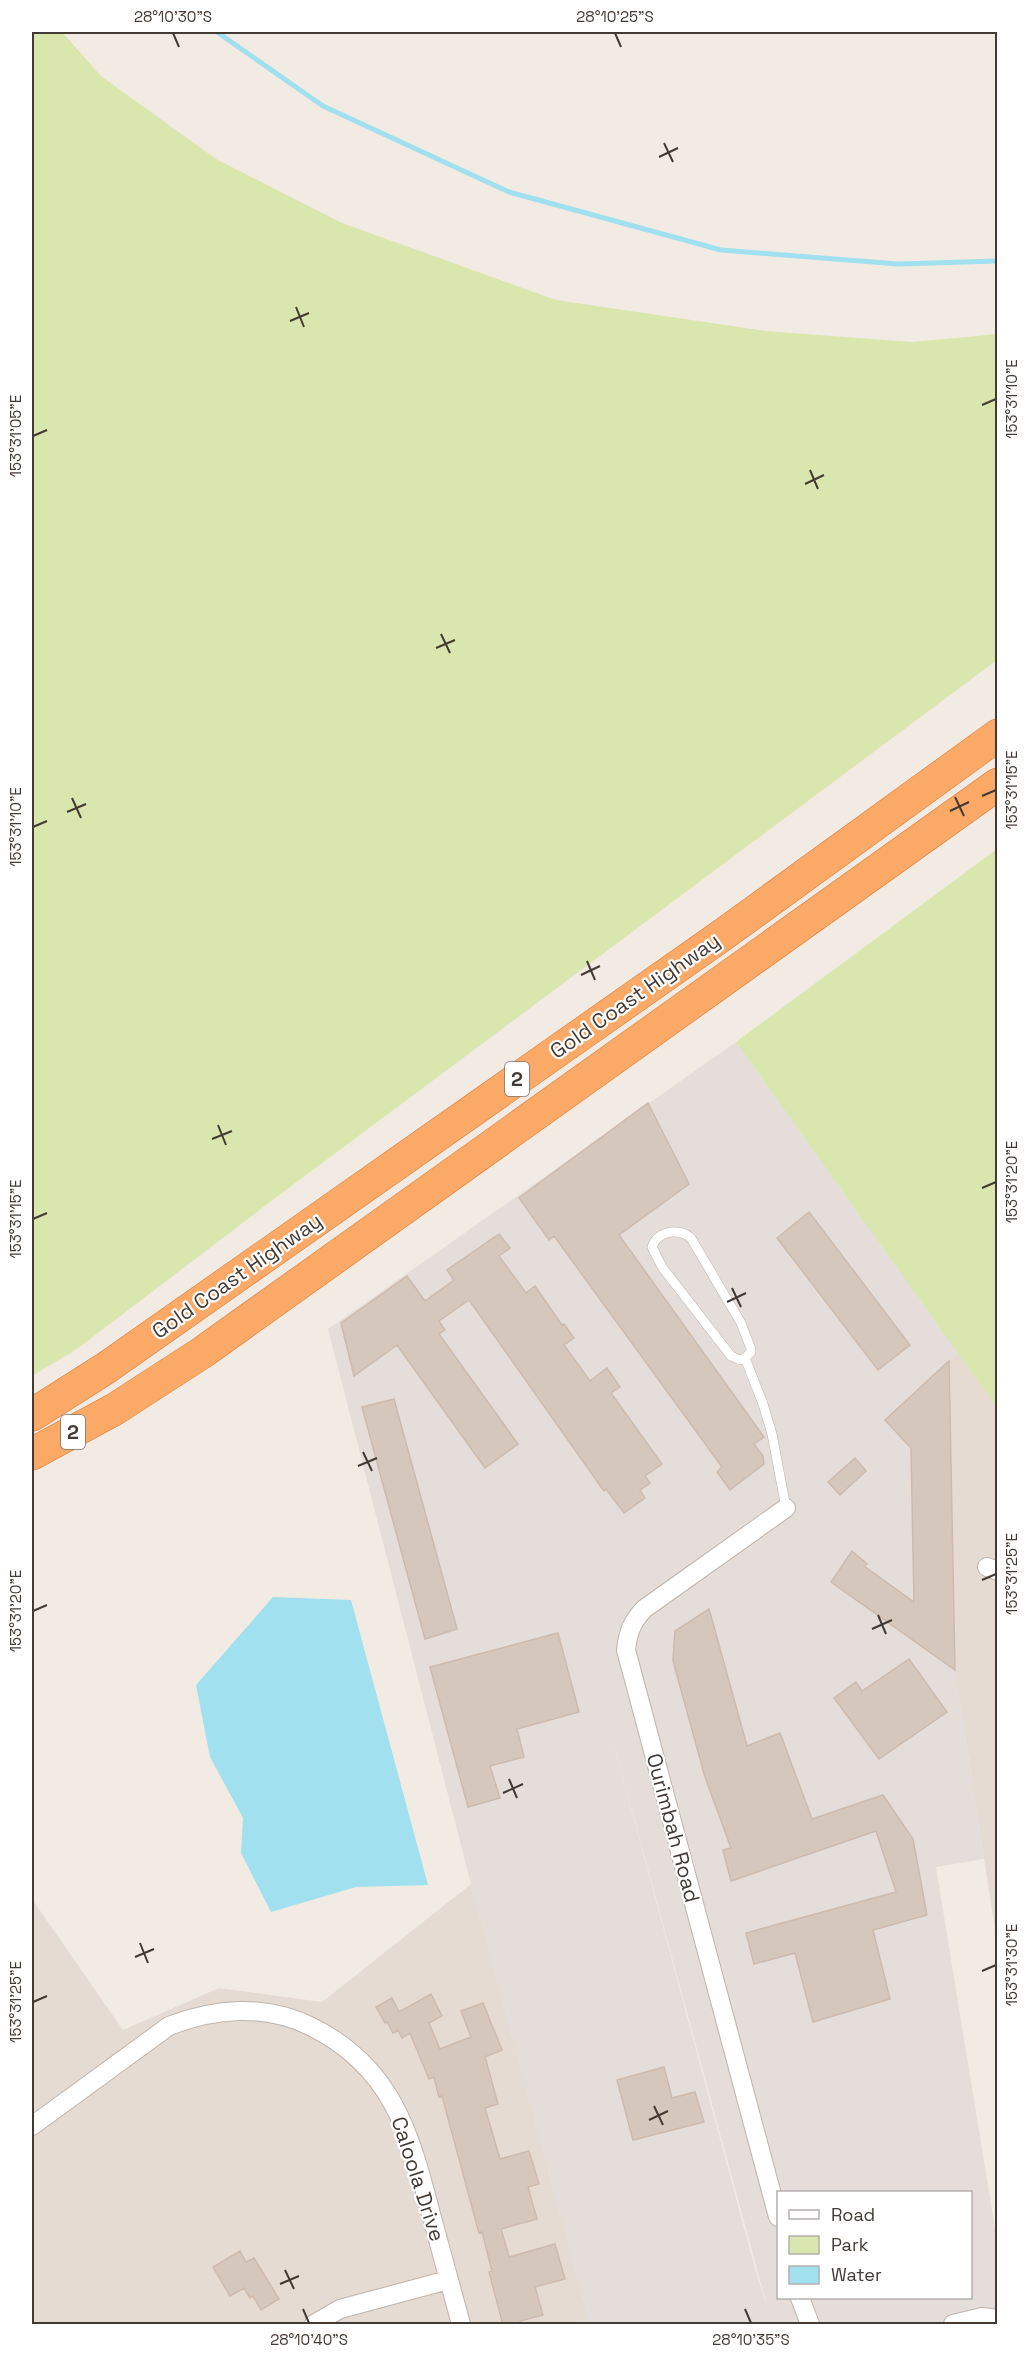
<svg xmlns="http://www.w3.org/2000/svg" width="1029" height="2356" font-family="'Space Grotesk',sans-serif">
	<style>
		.residential { fill: #e6dbd2 }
		.industrial { fill: #e4ddd9; fill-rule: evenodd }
		.green { fill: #d9e6ad }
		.water { fill: #a1e0ee }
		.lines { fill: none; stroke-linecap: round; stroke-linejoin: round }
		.stream { stroke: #a1e0ee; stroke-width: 5 }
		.building { fill: #d6c7bd; stroke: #cebaad; stroke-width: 1.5 }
		.lane-casing { stroke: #c0b3aa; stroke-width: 10 }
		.street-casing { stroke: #c0b3aa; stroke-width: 20 }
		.highway-casing { stroke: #da7a36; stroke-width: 33 }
		.lane { stroke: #fff; stroke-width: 9 }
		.street { stroke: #fff; stroke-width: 18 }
		.highway { stroke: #fba966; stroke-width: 32 }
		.ticks { fill: none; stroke: #443a34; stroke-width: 2 }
		.labels { text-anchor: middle; stroke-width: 4.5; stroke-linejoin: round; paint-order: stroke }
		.shield { fill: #fff; stroke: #7c7571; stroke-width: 1.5 }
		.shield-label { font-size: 20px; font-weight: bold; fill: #443a34 }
		.street-label { font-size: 21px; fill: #443a34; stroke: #fff }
		.neatline { fill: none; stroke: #443a34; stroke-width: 2 }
		.ticks-label { font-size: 15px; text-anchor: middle; fill: #443a34 }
	</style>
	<rect width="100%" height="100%" fill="#f2ebe4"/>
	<path class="residential" d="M958 1353 997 1408V1943L955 1670 949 1361Z
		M471 1884 590 2324H32V1899L123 2030 219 1988 322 2002Z"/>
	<path class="industrial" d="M736 1042 958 1353 949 1361 955 1670 984 1859 936 1867 997 2241V2324H590L471 1884 328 1329ZM600 1693 766 2302V2303L757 2276ZM778 2192H970V2298H778Z"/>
	<path class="green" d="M32 32H62L101 76 216 159 342 223 556 300 765 331 912 342 998 334 997 660 278 1196 77 1349 32 1376Z
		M997 849V1408L736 1042Z"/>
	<path class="water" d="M273 1597 351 1600 428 1885 356 1887 271 1912 241 1853 243 1818 210 1757 196 1685Z"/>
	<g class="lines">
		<path class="stream" d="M217 32 323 106 509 192 721 250 898 264 998 261"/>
	</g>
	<path class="building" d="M648 1103 689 1184 619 1235 764 1437 754 1444 763 1456 764 1464 730 1490 717 1472 722 1467 554 1236 549 1240 519 1198Z
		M809 1212 910 1345 878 1370 777 1238Z
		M499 1234 510 1248 499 1256 526 1293 535 1286 562 1325 564 1324 574 1338 564 1345 590 1381 607 1368 620 1387 611 1393 662 1464 645 1476 650 1483 640 1490 645 1498 624 1513 606 1489 604 1491 469 1300 439 1321 445 1330 439 1334 518 1444 485 1468 397 1345 354 1376 341 1323 407 1276 425 1301 454 1280 447 1270Z
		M949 1361 955 1670 831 1582 852 1551 867 1564 864 1566 914 1602 911 1448 885 1420Z
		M394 1399 457 1629 425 1639 362 1407Z
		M855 1458 866 1471 840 1495 828 1482Z
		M709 1609 747 1746 780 1733 812 1819 883 1795 913 1839 927 1915 873 1930 890 1999 813 2022 795 1953 754 1964 746 1933 896 1892 876 1831 731 1881 723 1850 731 1848 705 1777 673 1661 675 1631Z
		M558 1633 579 1712 517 1729 524 1757 490 1766 500 1798 468 1807 430 1667Z
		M909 1659 947 1712 879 1759 834 1698 856 1682 862 1691Z
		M431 1994 442 2016 429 2023 440 2049 471 2037 461 2011 483 2003 502 2050 485 2057 498 2104 485 2108 500 2159 529 2151 539 2184 528 2187 537 2219 501 2229 509 2257 555 2244 565 2279 535 2287 543 2315 520 2321 521 2325H503L489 2272 492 2271 482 2232 479 2233 442 2096 439 2097 434 2077 429 2079 410 2033 402 2038 398 2030 393 2033 387 2022 385 2023 376 2007 392 1998 399 2012Z
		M664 2067 672 2098 695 2092 704 2122 633 2140 617 2080Z
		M240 2251 246 2262 254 2258 279 2299 261 2310 253 2296 250 2298 244 2288 230 2296 213 2267Z"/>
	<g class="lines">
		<g class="lane-casing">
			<path id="lane" d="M745 1358 740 1360 731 1356 662 1267 652 1247C658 1230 679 1228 691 1238L741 1323 751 1349V1352L745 1358 763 1404 772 1434 786 1508"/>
		</g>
		<g class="street-casing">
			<path id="street" d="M987 1567 998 1571
				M32 2126 169 2026C215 2008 265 2004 310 2026 392 2066 410 2133 431 2214 441 2251 451 2288 461 2324
				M778 2217 626 1650C628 1632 632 1622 644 1609L786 1508
				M800 2298 810 2324
				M314 2324 340 2309 448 2280
				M953 2324 982 2317 998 2319"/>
		</g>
		<g class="highway-casing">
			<path id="highway" d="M32 1415 106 1368 721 936 998 735
				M32 1454 115 1409 203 1352 998 784"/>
		</g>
		<use href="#lane" class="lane"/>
		<use href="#street" class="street"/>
		<use href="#highway" class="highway"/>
	</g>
	<path class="ticks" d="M173 33 179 47M615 33 621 47M664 143 673 162M659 157 678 148M296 307 304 327M290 321 309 313M982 405 996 399M33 436 47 430M810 470 818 489M805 484 824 475M441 634 450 653M436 648 455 640M982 796 996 790M955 797 964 816M72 798 81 818M950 811 969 802M67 812 86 804M33 827 47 821M587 961 595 980M581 975 600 966M218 1125 226 1145M212 1139 232 1131M982 1188 996 1182M33 1219 47 1213M732 1288 741 1307M727 1302 746 1293M363 1452 372 1471M358 1466 377 1458M982 1580 996 1574M33 1611 47 1605M878 1615 886 1634M872 1629 892 1620M509 1779 517 1798M503 1793 523 1784M140 1943 148 1963M135 1957 154 1949M982 1971 996 1965M33 2002 47 1996M654 2106 663 2125M649 2120 668 2111M285 2270 294 2289M280 2284 299 2276M303 2309 309 2323M745 2309 751 2323"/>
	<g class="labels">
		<g class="shield">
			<rect x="505" y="1062" width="24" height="34" rx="4.5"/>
			<rect x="61" y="1415" width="24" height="34" rx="4.5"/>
		</g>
		<g class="shield-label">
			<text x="517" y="1086">2</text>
			<text x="73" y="1439">2</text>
		</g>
		<g class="street-label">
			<text transform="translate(635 996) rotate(-35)" y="7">Gold Coast Highway</text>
			<text transform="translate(237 1276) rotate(-35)" y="7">Gold Coast Highway</text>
			<text transform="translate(673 1828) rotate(75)" y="7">Ourimbah Road</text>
			<text transform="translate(418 2179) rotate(72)" y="7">Caloola Drive</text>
		</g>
	</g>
	<rect width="1029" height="2356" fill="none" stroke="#ffffff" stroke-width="66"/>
	<rect x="777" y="2191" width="195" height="108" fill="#ffffff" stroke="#b4b0ae" stroke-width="1.5"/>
	<rect x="789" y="2210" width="30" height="9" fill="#ffffff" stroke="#b4b0ae" stroke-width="1.5"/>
	<text x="831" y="2221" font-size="18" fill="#443a34">Road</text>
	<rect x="789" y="2236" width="30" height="18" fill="#d9e6ad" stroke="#b4b0ae" stroke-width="1.5"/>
	<text x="831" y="2251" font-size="18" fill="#443a34">Park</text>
	<rect x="789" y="2266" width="30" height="18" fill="#a1e0ee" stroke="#b4b0ae" stroke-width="1.5"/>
	<text x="831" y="2281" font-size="18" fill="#443a34">Water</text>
	<rect x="33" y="33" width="963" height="2290" class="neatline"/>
	<g class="ticks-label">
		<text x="173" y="22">28°10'30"S</text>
		<text x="615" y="22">28°10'25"S</text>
		<text transform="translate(1012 399) rotate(-90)" y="5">153°31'10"E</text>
		<text transform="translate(16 436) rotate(-90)" y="5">153°31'05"E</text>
		<text transform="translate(1012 790) rotate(-90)" y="5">153°31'15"E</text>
		<text transform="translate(16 827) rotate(-90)" y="5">153°31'10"E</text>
		<text transform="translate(1012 1182) rotate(-90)" y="5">153°31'20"E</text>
		<text transform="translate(16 1219) rotate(-90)" y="5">153°31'15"E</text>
		<text transform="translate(1012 1574) rotate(-90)" y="5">153°31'25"E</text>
		<text transform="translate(16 1611) rotate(-90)" y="5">153°31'20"E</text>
		<text transform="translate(1012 1965) rotate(-90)" y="5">153°31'30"E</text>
		<text transform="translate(16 2002) rotate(-90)" y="5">153°31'25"E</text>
		<text x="309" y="2345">28°10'40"S</text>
		<text x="751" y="2345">28°10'35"S</text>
	</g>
</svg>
